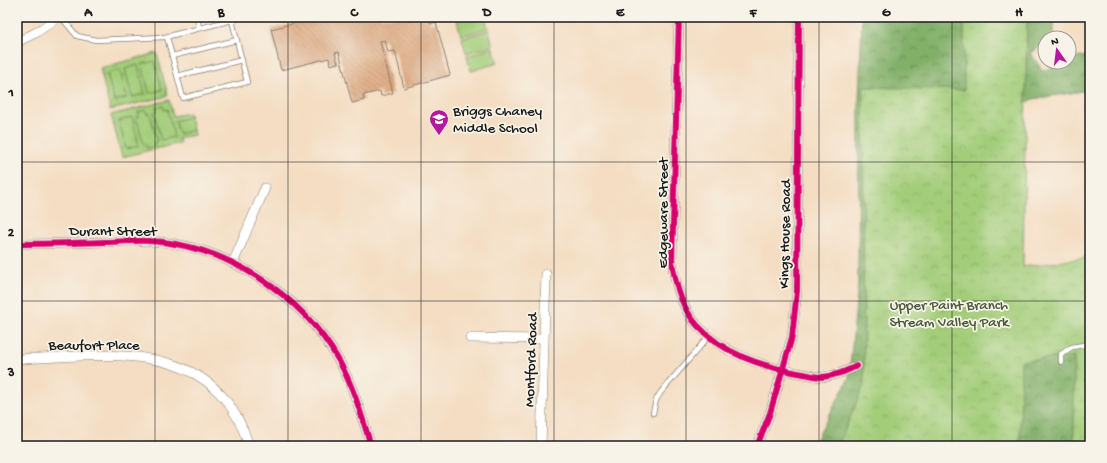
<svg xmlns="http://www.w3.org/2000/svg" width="1107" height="463" font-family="'Gochi Hand',sans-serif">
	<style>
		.forest { fill: url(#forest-crowns); stroke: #4f6642 }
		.park { fill: url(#park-crowns); stroke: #60744a }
		.garden { fill: #a3cd79; stroke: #60744a }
		.building { fill: url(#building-back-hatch) }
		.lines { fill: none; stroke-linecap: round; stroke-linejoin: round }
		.lane-casing { stroke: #887c6f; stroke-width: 6 }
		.street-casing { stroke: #887c6f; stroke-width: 10 }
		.lane { stroke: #fff; stroke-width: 4.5 }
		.street { stroke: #fff; stroke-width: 9 }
		.cycleway-casing { stroke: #f7f3e8; stroke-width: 8 }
		.cycleway { stroke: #d6006c; stroke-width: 6 }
		.grid { fill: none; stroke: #1c1c1c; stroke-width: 1; stroke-opacity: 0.55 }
		.labels { text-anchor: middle; stroke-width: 3.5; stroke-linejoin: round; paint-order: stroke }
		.poi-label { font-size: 15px; fill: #1c1c1c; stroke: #f7f3e8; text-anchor: start }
		.street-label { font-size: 15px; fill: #1c1c1c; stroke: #f7f3e8 }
		.park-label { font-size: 15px; fill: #4b5a3d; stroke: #f7f3e8 }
		.neatline { fill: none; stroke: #1c1c1c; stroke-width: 1.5 }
		.grid-label { font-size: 13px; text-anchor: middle; font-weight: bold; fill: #1c1c1c }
	</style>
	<defs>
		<pattern id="forest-crowns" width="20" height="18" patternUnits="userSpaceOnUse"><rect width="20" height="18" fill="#82b069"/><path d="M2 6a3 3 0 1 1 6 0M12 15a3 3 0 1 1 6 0" fill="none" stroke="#6a8e56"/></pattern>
		<pattern id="park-crowns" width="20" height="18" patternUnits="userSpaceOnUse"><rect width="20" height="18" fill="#a3cd79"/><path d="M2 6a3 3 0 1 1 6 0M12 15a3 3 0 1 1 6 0" fill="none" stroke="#8caf68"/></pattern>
		<pattern id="building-back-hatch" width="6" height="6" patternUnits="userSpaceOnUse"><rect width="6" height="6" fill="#deaa82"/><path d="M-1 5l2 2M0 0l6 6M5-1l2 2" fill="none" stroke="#be9270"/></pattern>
	</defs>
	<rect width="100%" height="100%" fill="#f7f3e8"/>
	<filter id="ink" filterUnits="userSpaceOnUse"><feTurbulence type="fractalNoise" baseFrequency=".025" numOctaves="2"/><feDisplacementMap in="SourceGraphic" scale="8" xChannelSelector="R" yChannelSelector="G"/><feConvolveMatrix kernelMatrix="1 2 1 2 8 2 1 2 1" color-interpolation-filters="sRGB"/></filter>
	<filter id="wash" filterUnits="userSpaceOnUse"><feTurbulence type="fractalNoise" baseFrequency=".012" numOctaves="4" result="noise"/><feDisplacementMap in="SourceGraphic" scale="16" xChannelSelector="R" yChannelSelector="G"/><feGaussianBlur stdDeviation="0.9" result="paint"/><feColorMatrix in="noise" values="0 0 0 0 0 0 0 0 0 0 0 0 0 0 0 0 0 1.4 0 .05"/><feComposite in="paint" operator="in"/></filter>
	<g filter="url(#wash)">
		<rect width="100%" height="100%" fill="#f4ddc2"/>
		<path class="forest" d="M862 17H1053V38H1045V43L1030 53 1043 71 1076 58 1090 55V90L1033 99 1021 107 923 198 1090 324V446H813L849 378 858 283 859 99Z"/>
		<path class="park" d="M964 17H1027L1023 267 1090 257V446H1074V356L1021 361 1020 446H838L864 385 863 87 964 90Z
			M157 53 168 96 110 110 100 68Z
			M169 100 173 116 189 113 194 135 179 138 180 143 122 157 111 115Z"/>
		<path class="garden" d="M468 17H485L488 28 461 36 457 20Z
			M489 30 493 46 466 53 462 38Z
			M493 48 498 63 471 71 467 56Z
			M155 61 162 90 149 93 142 64Z
			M138 65 145 94 132 97 125 69Z
			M120 70 127 98 114 101 107 73Z
			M163 106 164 110 167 109 174 137 161 140 154 112 157 111 156 107Z
			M145 110 147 114 150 113 157 141 154 142 155 146 147 148 146 144 144 145 136 117 139 116 138 112Z
			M132 117 139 146 126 149 119 121Z
			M190 117 193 130 179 134 175 121Z"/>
		<g id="blocks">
			<path class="building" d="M326 17 327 20 332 19 331 17H429L431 24 436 22 450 75 404 88 395 51 388 52 385 40 380 41 393 93 381 96 380 91 363 95 364 100 352 103 339 52 335 53 338 63 330 65 329 58 281 70 271 29 319 17Z"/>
		</g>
	</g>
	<g filter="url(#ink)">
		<use href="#blocks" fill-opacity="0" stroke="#887c6f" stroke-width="1"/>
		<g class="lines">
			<g class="lane-casing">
				<path id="lane" d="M61 17 77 36 96 40 165 37 232 20 247 82 183 98 167 37
					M197 17 199 28
					M232 20 242 17
					M172 56 237 40
					M177 76 242 60
					M1061 362V354L1072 347 1090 344
					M653 413 656 400 661 392 709 336"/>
			</g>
			<g class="street-casing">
				<path id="street" d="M679 17 672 261C675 284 681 307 697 325 723 354 761 366 798 373 806 374 815 377 822 377 835 376 846 371 857 366
					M17 42 37 32 58 17
					M17 244C47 244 77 243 108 242 122 242 136 240 150 241 226 245 302 295 339 361 354 388 362 417 371 446
					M233 263 265 188
					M470 338 544 339
					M17 359C108 356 215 335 249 446
					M541 446 546 274
					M757 446 770 413 792 337 797 291 799 17"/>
			</g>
			<use href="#lane" class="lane"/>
			<use href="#street" class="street"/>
			<g class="cycleway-casing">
				<path id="cycleway" d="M679 17 672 261C675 284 681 307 697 325 723 354 761 366 798 373 806 374 815 377 822 377 835 376 846 371 857 366
					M17 244C47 244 77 243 108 242 122 242 136 240 150 241 226 245 302 295 339 361 354 388 362 417 371 446
					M757 446 770 413 792 337 797 291 799 17"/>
			</g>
			<use href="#cycleway" class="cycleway"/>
		</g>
	</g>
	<path class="grid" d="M155 17V446M288 17V446M421 17V446M554 17V446M686 17V446M819 17V446M952 17V446M17 162H1090M17 301H1090"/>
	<defs>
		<g id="school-pin" transform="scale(1)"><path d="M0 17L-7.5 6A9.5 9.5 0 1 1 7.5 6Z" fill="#b5179e" stroke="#f7f3e8"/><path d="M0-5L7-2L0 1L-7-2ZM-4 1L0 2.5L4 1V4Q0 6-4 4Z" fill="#fff"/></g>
	</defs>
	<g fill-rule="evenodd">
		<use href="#school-pin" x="439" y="119"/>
	</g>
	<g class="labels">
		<g class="poi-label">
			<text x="453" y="115">Briggs Chaney<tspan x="453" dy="17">Middle School</tspan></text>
		</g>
		<g class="street-label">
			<text transform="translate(662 213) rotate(-90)" y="5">Edgeware Street</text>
			<text x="113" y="235">Durant Street</text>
			<text transform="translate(784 234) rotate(-89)" y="5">Kings House Road</text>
			<text x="94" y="349">Beaufort Place</text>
			<text transform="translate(530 360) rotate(-88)" y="5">Montford Road</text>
		</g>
		<g class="park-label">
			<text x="949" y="309">Upper Paint Branch<tspan x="949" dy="17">Stream Valley Park</tspan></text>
		</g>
	</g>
	<rect width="1107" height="463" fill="none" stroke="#f7f3e8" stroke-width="44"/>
	<g transform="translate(1057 50) rotate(346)"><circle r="19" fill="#f7f3e8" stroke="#9f9d96"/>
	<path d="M0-3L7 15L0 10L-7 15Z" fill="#b5179e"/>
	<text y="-6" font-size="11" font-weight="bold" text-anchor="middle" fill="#1c1c1c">N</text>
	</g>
	<rect x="22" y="22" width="1063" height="419" class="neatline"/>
	<g class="grid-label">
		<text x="88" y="16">A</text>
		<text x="221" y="16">B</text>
		<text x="354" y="16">C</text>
		<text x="487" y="16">D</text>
		<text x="620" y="16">E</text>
		<text x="753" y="16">F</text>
		<text x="886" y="16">G</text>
		<text x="1019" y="16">H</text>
		<text x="11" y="96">1</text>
		<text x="11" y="236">2</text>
		<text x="11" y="376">3</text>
	</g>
</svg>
